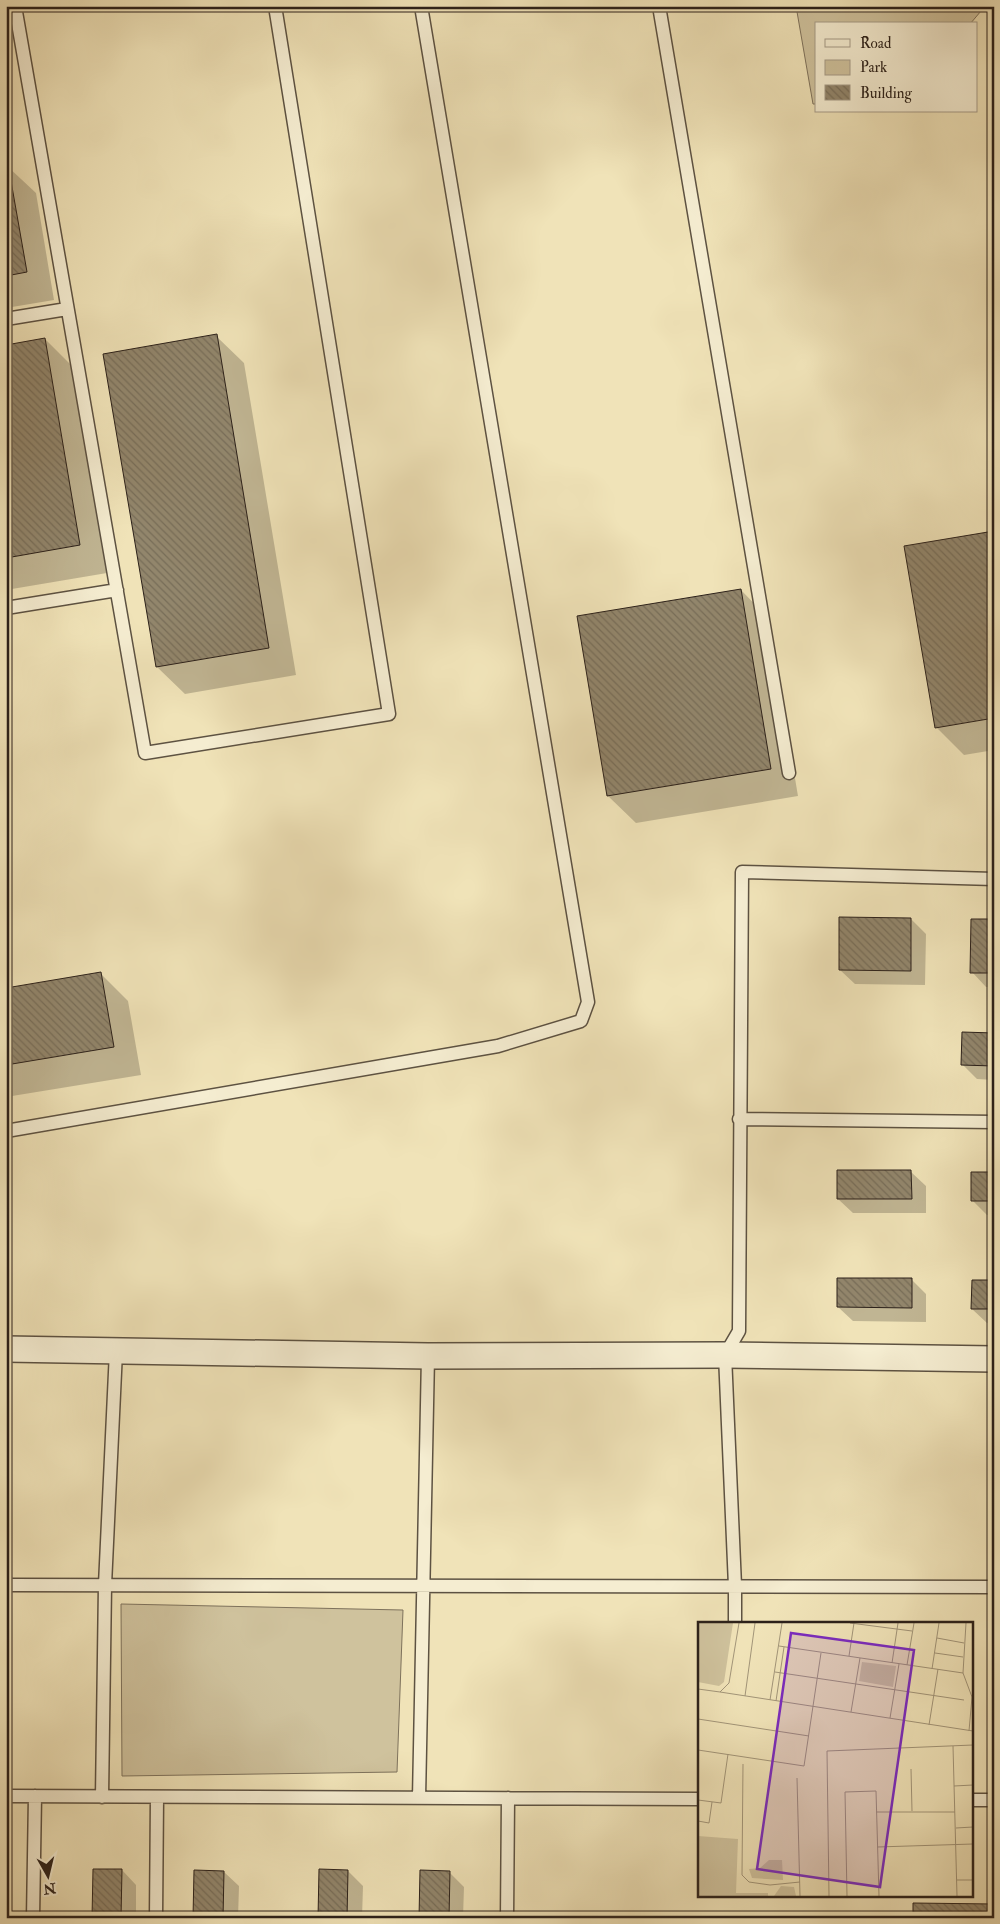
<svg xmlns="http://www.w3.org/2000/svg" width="1000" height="1924" font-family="'IM FELL Double Pica',serif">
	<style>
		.green { fill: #cfc29d; stroke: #7e725c }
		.shadow { fill: #0003 }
		.building { fill: url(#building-back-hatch); stroke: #2c211a }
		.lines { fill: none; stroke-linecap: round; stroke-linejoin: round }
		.service-casing { stroke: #5d5242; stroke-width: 15 }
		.minor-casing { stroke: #5d5242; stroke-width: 28 }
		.service { stroke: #f5edd1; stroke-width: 12 }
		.minor { stroke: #f5edd1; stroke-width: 25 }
		.inset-road { fill: none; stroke: #a29579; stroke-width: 1 }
		.view { fill: #7b2cbf; fill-opacity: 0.15; stroke: #7b2cbf; stroke-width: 2.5 }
		.inset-edge { fill: none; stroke: #2c211a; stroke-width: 2.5 }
	</style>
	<defs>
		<pattern id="building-back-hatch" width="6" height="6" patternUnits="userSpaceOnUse" patternTransform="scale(1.25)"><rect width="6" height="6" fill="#92866c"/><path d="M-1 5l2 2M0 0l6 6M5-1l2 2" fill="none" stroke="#776d58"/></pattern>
	</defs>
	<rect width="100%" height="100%" fill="#f0e3b8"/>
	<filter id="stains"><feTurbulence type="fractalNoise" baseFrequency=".004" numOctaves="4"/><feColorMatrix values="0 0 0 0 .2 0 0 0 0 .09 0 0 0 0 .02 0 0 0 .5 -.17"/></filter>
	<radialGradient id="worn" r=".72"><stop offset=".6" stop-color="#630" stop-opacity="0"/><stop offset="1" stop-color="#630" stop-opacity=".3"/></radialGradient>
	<path class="green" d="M796 6H988L981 11 970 24H816V104H813Z
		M121 1604 403 1610 397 1772 122 1776Z"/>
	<path class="shadow" d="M6 165 36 193 54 300 6 308Z
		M216 336 244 363 296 675 185 694 157 667Z
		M45 339 73 367 107 573 6 590V346Z
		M994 532V750L964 755 936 727Z
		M741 590 768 618 798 796 636 823 608 796Z
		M911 919 926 934 925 985 855 984 840 970Z
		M994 921V987H986L972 972Z
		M100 973 128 1001 141 1075 6 1097V989Z
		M994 1034V1080L977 1079 962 1064Z
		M911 1172 926 1186V1213H853L838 1199Z
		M994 1173V1215H987L972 1200Z
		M912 1280 926 1294V1322L853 1321 838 1307Z
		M994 1281V1323H987L972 1309Z
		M122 1870 136 1885V1918H93Z
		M348 1871 363 1886 362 1918H319Z
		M224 1872 239 1886 238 1918H195Z
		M449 1872 464 1887 463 1918H421Z"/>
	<path class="building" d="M6 164H8L27 272 6 276Z
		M217 334 269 648 156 667 103 354Z
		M45 338 80 545 6 558V345Z
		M994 531V718L935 728 904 546Z
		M741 589 771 769 607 796 577 616Z
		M839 917 911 918V971L839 970Z
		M971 919H994V973H970Z
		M101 972 114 1047 6 1065V988Z
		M962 1032 994 1033V1066L961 1065Z
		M837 1170H911L912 1199H837Z
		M971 1172H994V1201H971Z
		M837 1278H912V1308L837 1307Z
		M972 1280H994V1309H971Z
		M93 1869H122L121 1918H92Z
		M319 1869 348 1870 347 1918H318Z
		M194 1870 224 1871 223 1918H193Z
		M420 1870 450 1871 449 1918H419Z
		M913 1903 994 1904V1918H913Z"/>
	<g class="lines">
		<g class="service-casing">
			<path id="service" d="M15 6 145 753 389 714 275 6
				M659 6 789 773
				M6 319 67 309
				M6 608 117 590
				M739 1119 994 1122
				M6 1131 498 1046 581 1021 588 1002 421 6
				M6 1585 994 1587
				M735 1623V1586L725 1355 739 1331 742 872 994 879
				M6 1796 699 1799
				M102 1797 105 1585 116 1351
				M419 1798 428 1356
				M971 1800H994
				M33 1918 35 1796
				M156 1918 157 1797
				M507 1918 508 1798"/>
		</g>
		<g class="minor-casing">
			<path id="minor" d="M6 1349 428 1356 725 1355 994 1359"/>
		</g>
		<use href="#service" class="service"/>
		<use href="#minor" class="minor"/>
	</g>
	<g transform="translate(698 1622)">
		<rect width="275" height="275" fill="#f0e3b8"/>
		<path d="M164 40 198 44 195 65 161 59ZM0 214 40 217 38 271H70V274H0ZM71 238H84L85 258 54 256 51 247 62 246ZM83 264 96 265 98 274H76Z" fill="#cfc29d"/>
		<path d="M0 1H35L26 60 21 64 0 60Z" fill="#cfc29d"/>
		<path class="inset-road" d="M152 1 214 9M268 1 265 51 274 75 271 109M239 16 266 21M81 24 265 51M237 31 265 35M151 34 156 1M194 41 200 1M209 43 216 1M234 47 241 1M77 50 266 78M0 67 22 70 31 61 41 1M22 70 275 109M47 74 57 1M72 78 84 1M78 79 86 25M153 90 162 36M192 96 201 42M0 97 111 114M231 103 240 47M255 124 259 274M0 128 106 144 123 31M45 142 44 253 51 260 72 263 102 260M213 147 214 189M99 156 102 274M256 164 275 163M0 178 23 181 30 132M178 190H257M0 199 11 201 14 180M258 206 275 205M179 225 275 222M259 258H275M131 274 129 129 275 123M149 274 147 170 178 169 181 274"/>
		<path class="view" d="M93 11 216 28 182 265 59 247Z"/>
		<rect width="275" height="275" class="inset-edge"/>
	</g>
	<rect width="1000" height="1924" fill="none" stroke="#f0e3b8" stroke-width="25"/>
	<rect x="8" y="8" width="985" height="1909" fill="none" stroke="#2c211a" stroke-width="2.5"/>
	<rect x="12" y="12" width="975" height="1899" fill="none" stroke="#2c211a"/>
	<rect x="815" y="22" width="162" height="90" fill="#f5edd1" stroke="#a59b88"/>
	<rect x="825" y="39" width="25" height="8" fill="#f5edd1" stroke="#a59b88"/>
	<text x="860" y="48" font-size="15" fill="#2c211a">Road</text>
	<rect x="825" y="60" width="25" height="15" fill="#cfc29d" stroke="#a59b88"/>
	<text x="860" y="72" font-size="15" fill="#2c211a">Park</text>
	<rect x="825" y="85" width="25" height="15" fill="url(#building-back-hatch)" stroke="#a59b88"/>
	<text x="860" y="98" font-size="15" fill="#2c211a">Building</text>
	<g transform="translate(48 1876) rotate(172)" stroke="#f5edd1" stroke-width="4" paint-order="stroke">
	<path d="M0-4L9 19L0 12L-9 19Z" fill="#2c211a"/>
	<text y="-8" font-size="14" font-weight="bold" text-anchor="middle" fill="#2c211a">N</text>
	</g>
	<rect width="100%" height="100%" filter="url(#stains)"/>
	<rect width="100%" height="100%" fill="url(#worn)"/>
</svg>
